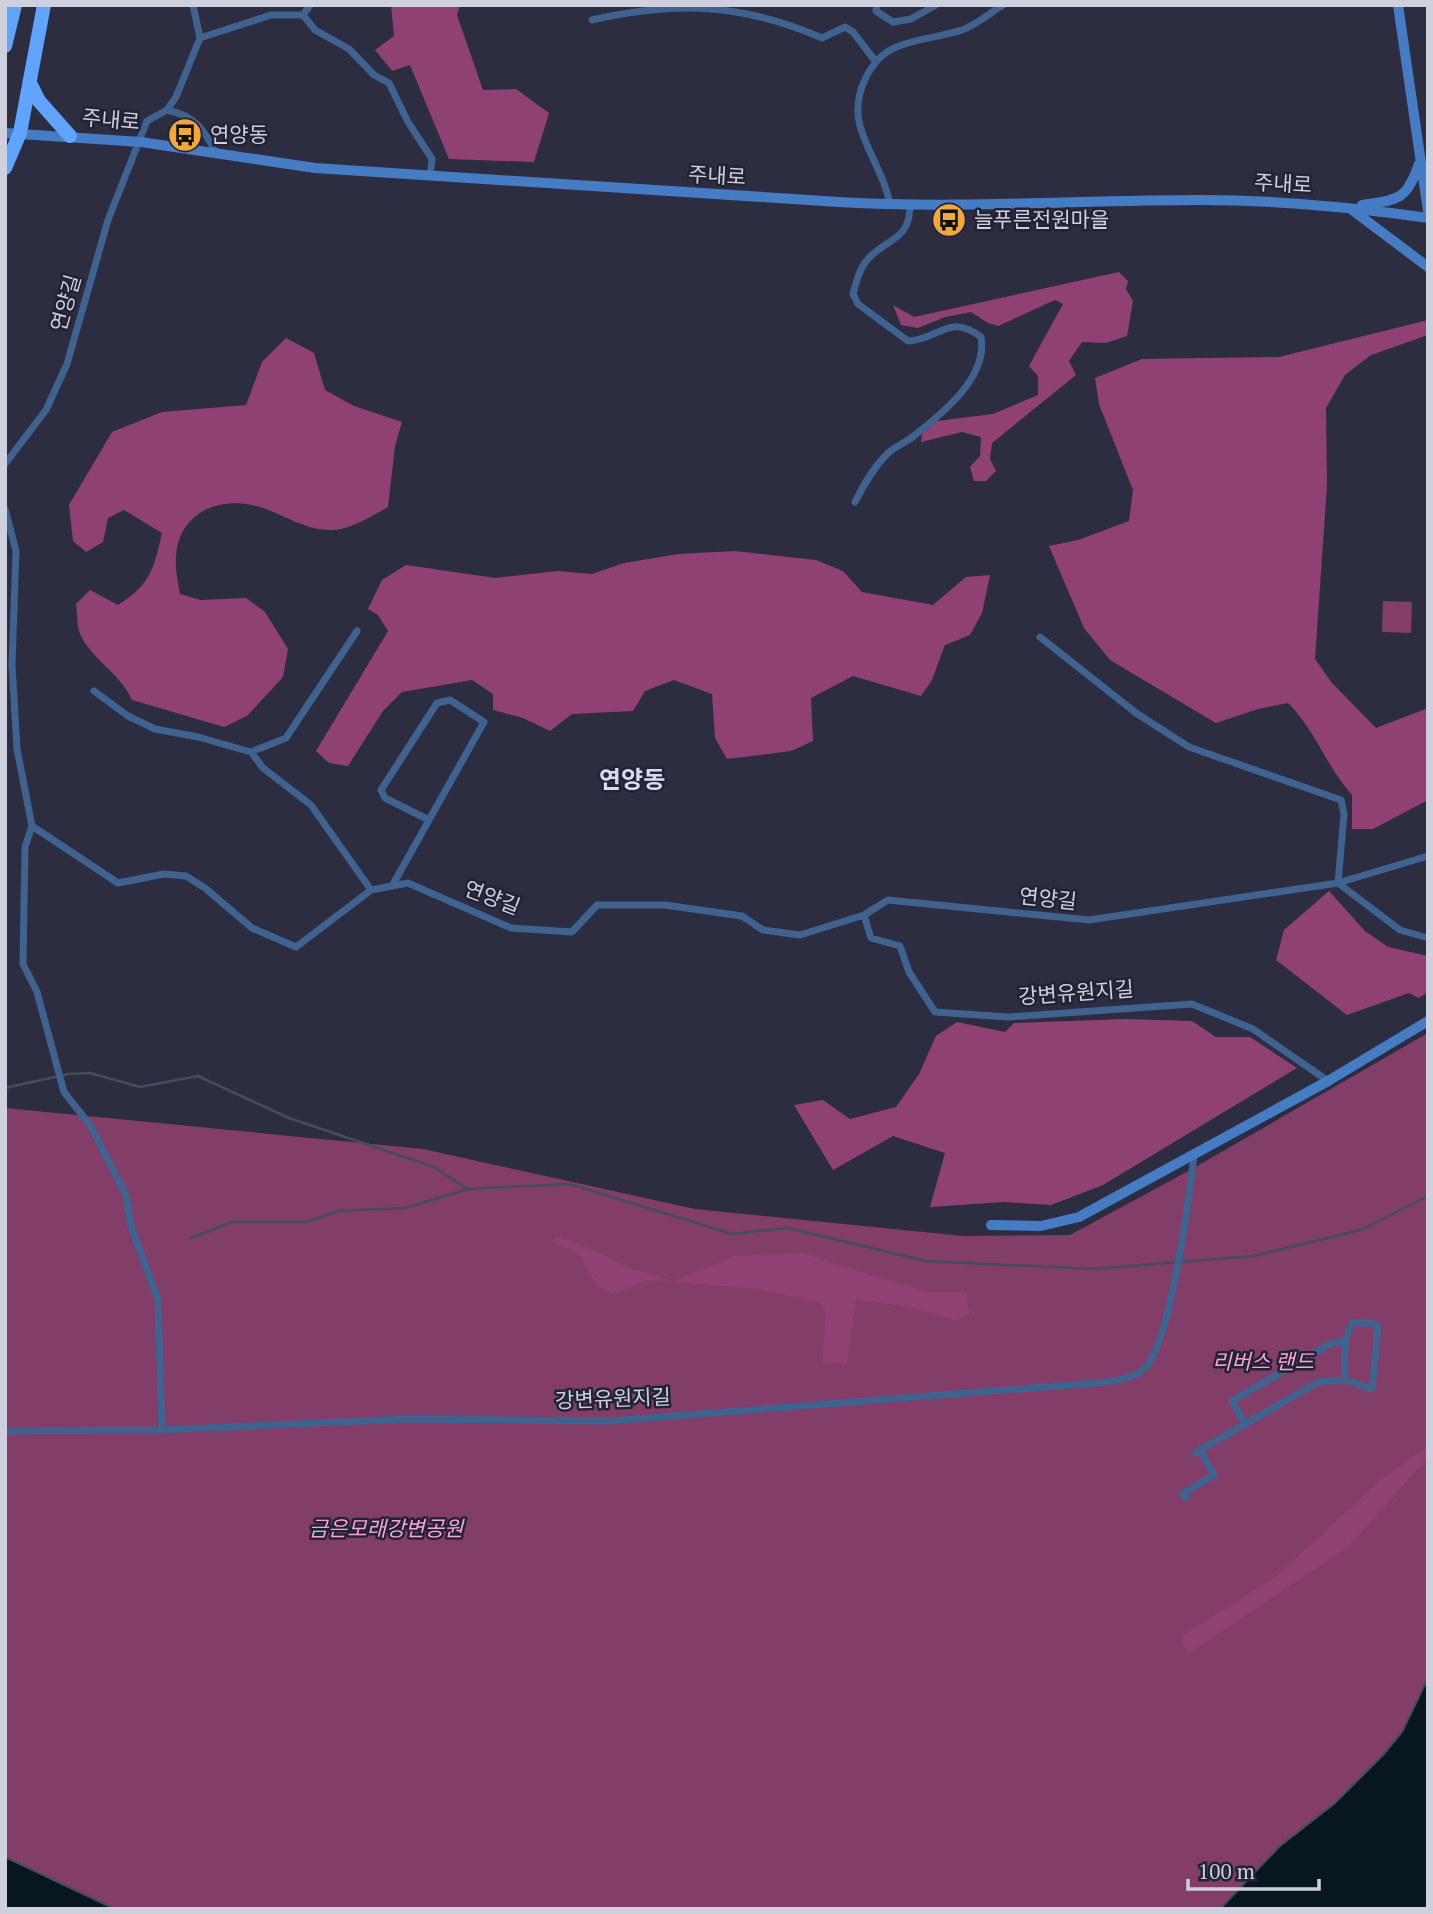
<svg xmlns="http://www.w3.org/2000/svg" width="1433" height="1914" font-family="'PT Serif','Noto Sans KR',serif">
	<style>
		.green { fill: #823d68 }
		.forest { fill: #904173 }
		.water { fill: #07171d; stroke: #434e57; stroke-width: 2 }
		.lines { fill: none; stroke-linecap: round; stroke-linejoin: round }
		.stream { stroke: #434e57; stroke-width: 2.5 }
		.street { stroke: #3f628e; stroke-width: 7 }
		.secondary { stroke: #457cc3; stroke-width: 10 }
		.highway { stroke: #60a4fc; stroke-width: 14 }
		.labels { text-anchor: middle; stroke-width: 5; stroke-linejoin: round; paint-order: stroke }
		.street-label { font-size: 21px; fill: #cfd0dd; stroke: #232337 }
		.poi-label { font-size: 21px; fill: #cfd0dd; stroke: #232337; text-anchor: start }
		.park-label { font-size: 21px; font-style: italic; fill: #fba3d8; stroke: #232337 }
		.quarter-label { font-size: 24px; font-weight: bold; fill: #d8d9f4; stroke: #232337 }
	</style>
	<rect width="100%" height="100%" fill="#2d2d42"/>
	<path class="green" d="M1383 601 1412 602 1411 633 1382 632Z
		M1428 1033V1678L1402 1732 1383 1755 1335 1803 1280 1846 1220 1909H115L5 1857V1108L423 1149 695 1209 963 1236 1070 1235 1192 1169Z"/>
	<path class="forest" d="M391 5H460L457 15 483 90 516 89 549 113 534 162 449 159 410 65 392 71 375 50 394 36Z
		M1119 272 1128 281 1126 289 1133 301 1127 336 1106 343 1082 342 1069 361 1076 375 992 443 990 459 996 471 986 481H974L970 467 980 456 981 437 962 432 921 442 922 434 937 421 993 414 1038 395V376L1029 366 1063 304 1055 300 998 326 988 323 971 312 945 317 918 328 901 325 893 305 914 317Z
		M1428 320V335L1371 355 1345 375 1326 408 1327 485 1315 659 1332 683 1376 728 1428 708V800L1373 829H1352V795C1326 766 1316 731 1288 703L1258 709 1216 723 1110 660 1084 628 1049 546 1078 540 1129 521 1133 490 1099 404 1095 378 1142 359 1279 357Z
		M286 338 314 353 325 390 354 406 402 422 395 446 388 507C372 516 351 529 333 530 302 531 281 511 252 505 214 497 178 516 176 557 175 569 178 583 180 594L201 600 246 598 265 612 288 649 283 677 247 716 224 727 132 700C120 672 87 656 79 631 77 623 77 612 76 604L90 590 118 605C150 585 154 569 162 533L124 510 108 518 103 542 86 552 73 541 69 505 112 432 162 412 246 405 262 362Z
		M735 551 816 560 843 571 862 592 933 605 966 577 990 575 982 613 970 635 945 645 932 680 921 696 853 676 811 698 813 741 791 751 727 759 715 738 712 694 674 680 645 691 633 711 572 714 550 731 523 718 493 710V694L472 680 402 692 383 711 348 766 329 763 316 751 388 631 378 615 368 609 382 580 406 565 495 578 558 571 592 574 624 563 678 554Z
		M1329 891 1365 931 1388 947 1428 956V992L1419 998 1409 993 1347 1015 1276 960 1284 930Z
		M1125 1019 1192 1021 1216 1037H1250L1297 1068 1103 1185 1051 1205 1004 1202 930 1207 945 1153 893 1136 833 1170 794 1105 823 1100 850 1119 896 1107 919 1074 936 1036 957 1022 1005 1032 1014 1023Z
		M557 1237 597 1251 629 1268 673 1281 735 1256 802 1253 926 1292H967L969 1315 955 1320 910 1307 856 1299 847 1364 823 1363 825 1312 819 1302 752 1288 648 1280 613 1294 597 1286 578 1253 552 1241Z
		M1428 1446V1458L1348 1547 1187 1655 1181 1637 1278 1575 1379 1481Z"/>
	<path class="water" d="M1428 1678V1909H1220L1280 1846 1335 1803 1383 1755 1402 1732Z
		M5 1857 115 1909H5Z"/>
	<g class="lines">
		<path class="stream" d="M5 1088 68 1074 90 1073 140 1087 198 1076 289 1118 434 1167 467 1189
			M191 1238 232 1222H307L338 1211 405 1208 468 1189 570 1184 732 1234 788 1228 926 1261 1092 1269 1253 1256 1361 1230 1428 1196"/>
		<path class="street" d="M877 5 876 11 893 22 911 19 936 5
			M303 15 315 30 349 49 374 75 389 83 408 122 432 159 430 176
			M303 15 310 5
			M592 20C677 1 741 3 822 38L845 27 853 32 876 62
			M200 38 271 15H303
			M167 110C195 116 204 129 216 153
			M890 205C885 176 868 154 860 126 852 96 869 57 899 46 919 38 941 37 962 30 976 25 990 13 1003 5
			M5 464 46 410 67 364 108 220 147 121 167 110 176 97 200 38 193 5
			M855 502C864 484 873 468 888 453 896 446 907 442 915 435 944 412 988 377 981 337 949 312 939 340 908 341L858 304 853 294C857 280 860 265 872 255 892 237 909 238 910 207
			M5 509 16 551 12 665 17 749 32 826 118 883 164 874 186 876 205 888 252 928 296 947 371 890 408 883 511 928 572 932 597 905H665L742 916 763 930 800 935 864 915 888 900 1089 920 1338 883 1428 856
			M1040 637 1136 713 1189 747 1341 800 1344 814 1338 883 1400 930 1428 938
			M94 691 128 716 155 729 198 737 251 752 263 768 311 805 371 890
			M251 752 286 738 357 631
			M32 826 25 847 23 964 37 992 64 1092 90 1125 126 1195 131 1226 158 1300 162 1430
			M392 886 484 722 450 700 437 703 381 790 385 798 429 820
			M864 915 871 938 900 946 909 972 935 1012 1008 1017 1192 1004 1253 1029 1328 1081
			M1245 1424 1232 1401 1330 1344 1345 1340
			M5 1431 162 1430 406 1419 609 1421 1108 1382C1121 1380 1138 1376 1147 1366 1171 1336 1189 1198 1194 1156
			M1195 1453 1318 1382 1345 1380 1372 1389 1378 1327 1375 1324 1353 1322C1342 1340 1345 1360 1345 1380
			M1186 1498 1182 1494 1214 1475 1200 1450"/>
		<path class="secondary" d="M1398 5 1428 211
			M5 133 141 142 315 168 839 202C959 209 1080 200 1200 200 1276 200 1353 207 1428 218
			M1362 205C1399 199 1406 201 1419 164
			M1351 209 1428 267
			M991 1225 1041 1226 1079 1217 1328 1081 1428 1021"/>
		<path class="highway" d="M5 46 15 5
			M31 85 39 101 70 136
			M5 168 20 133 44 5"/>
	</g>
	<defs>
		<g id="bus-disc" transform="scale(1.75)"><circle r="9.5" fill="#f0a73e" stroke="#232337"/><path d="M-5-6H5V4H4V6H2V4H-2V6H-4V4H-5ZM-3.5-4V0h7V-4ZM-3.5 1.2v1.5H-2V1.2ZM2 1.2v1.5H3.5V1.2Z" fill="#111"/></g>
	</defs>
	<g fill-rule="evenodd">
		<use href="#bus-disc" x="185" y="135"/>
		<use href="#bus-disc" x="949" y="220"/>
	</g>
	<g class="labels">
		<g class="street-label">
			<text transform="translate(111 120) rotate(5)" y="7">주내로</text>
			<text transform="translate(717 176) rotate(3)" y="7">주내로</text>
			<text transform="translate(1283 184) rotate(3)" y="7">주내로</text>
			<text transform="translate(66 303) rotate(-74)" y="7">연양길</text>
			<text transform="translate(492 898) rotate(21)" y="7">연양길</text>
			<text transform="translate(1048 899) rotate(6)" y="7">연양길</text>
			<text transform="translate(1076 993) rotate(-4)" y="7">강변유원지길</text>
			<text transform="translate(613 1399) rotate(-2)" y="7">강변유원지길</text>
		</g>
		<g class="poi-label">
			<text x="210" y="142">연양동</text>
			<text x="974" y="227">늘푸른전원마을</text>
		</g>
		<g class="park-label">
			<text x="1263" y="1369">리버스 랜드</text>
			<text x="386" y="1536">금은모래강변공원</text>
		</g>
		<g class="quarter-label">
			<text x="632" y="788">연양동</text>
		</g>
	</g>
	<rect width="1433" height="1914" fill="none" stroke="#cfd0dd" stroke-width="14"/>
	<path d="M1188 1879v10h131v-10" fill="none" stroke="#cfd0dd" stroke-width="3.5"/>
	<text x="1198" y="1879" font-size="21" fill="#cfd0dd" stroke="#232337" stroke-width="5" paint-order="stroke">100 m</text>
</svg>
